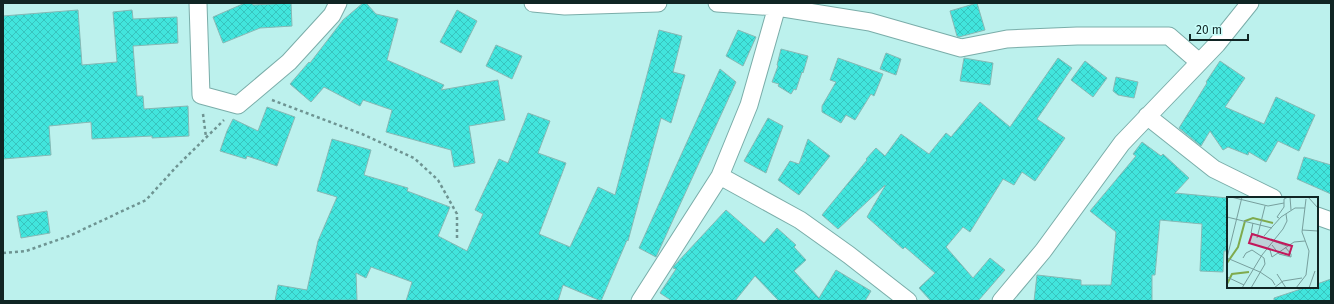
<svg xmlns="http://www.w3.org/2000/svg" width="1334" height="304" font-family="'Fira Sans',sans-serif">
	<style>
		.building { fill: url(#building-cross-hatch); stroke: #86b9b5 }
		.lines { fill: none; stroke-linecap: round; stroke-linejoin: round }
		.street-casing { stroke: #7aada9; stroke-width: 19 }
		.path { stroke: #6e9492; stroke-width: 2.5; stroke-dasharray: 3 3; stroke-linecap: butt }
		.street { stroke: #fff; stroke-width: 17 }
		.inset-river { fill: none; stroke: #7faa4d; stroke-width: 2 }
		.inset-road { fill: none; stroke: #779f9d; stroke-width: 1 }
		.view { fill: #c2185b; fill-opacity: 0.15; stroke: #c2185b; stroke-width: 2 }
		.inset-edge { fill: none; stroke: #102524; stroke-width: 2 }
	</style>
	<defs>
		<pattern id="building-cross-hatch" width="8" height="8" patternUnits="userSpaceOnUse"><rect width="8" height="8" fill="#41e5dd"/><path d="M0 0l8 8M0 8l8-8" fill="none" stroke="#38c4be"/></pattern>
	</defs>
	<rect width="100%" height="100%" fill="#bcf1ed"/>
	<path class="building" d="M245 3H252L253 5 291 3 292 26 260 28 223 43 213 17Z
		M363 3H366L376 14 398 19 387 60 444 85 441 90 498 80 505 120 469 126 475 163 454 167 451 150 386 132 392 110 363 100 360 106 324 87 311 102 290 84 309 62 310 63 343 20Z
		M977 3 985 30 959 37 957 36 950 11Z
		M78 10 82 65 117 62 113 12 132 10 133 19 177 17 178 43 133 46 137 96H143L144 109 188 106 189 136 152 138V136L92 139 91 122 49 126 51 155 3 159V16Z
		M457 10 477 21 461 53 440 42Z
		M659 30 682 36 673 72 685 75 671 123 661 118 628 241 627 240 601 301 563 285 558 301H406L412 282 371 267 366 278 356 273 357 300 275 301 278 285 307 290 318 241 337 197 317 191 332 139 371 150 364 175 408 188 407 191 450 207 438 236 467 251 483 214 475 210 499 159 508 163 528 113 550 121 538 153 566 163 539 234 570 247 598 187 615 195Z
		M738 30 756 37 743 66 726 56Z
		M496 45 522 56 512 79 486 66Z
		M781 49 808 56 803 73 802 72 796 90 794 89 791 94 778 86 779 84 772 82 778 66 777 65Z
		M886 53 901 59 896 75 880 69Z
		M838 58 883 74 874 96 871 94 855 120 846 115 841 123 822 112V106L836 82 830 80Z
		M964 58 993 63 990 85 960 81Z
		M1058 58 1072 68 1037 119 1065 138 1035 181 1022 172 1014 185 1003 179 970 232 963 227 946 247 973 278 990 258 1005 270 978 301H931L919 288 935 273 905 247 903 249 867 217 885 186V185L838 229 822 215 867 160 866 159 876 148 885 156 901 134 929 154 946 133 951 137 980 102 1010 127Z
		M1085 61 1107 78 1093 97 1071 80Z
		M1220 61 1245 78 1225 107 1264 124 1276 97 1315 115 1299 151 1278 141 1266 162 1249 152 1248 155 1228 147 1223 150 1210 131 1201 146 1179 128 1207 83 1206 82Z
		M720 69 736 82 656 257 639 248Z
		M1116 77 1138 82 1134 98 1118 95 1113 91Z
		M267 107 295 117 277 166 247 156 246 159 220 151 227 131 233 119 258 131Z
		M768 118 783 126 766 173 744 161Z
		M808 139 830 156 799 195 778 180 790 161 799 164Z
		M1142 142 1161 156 1163 154 1189 178 1175 193 1228 198V251H1224L1223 272 1200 271 1202 224 1160 220 1155 275H1152V301H1034L1037 275 1081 280V285H1111L1116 232 1090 211 1136 156 1133 154Z
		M1304 157 1331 165V194L1297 179Z
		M726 210 764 243 777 228 796 245 794 247 806 260 794 271 819 298 836 270 871 291 865 301H779L755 276 735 301H672L660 293 676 269 673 268 674 266Z
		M47 211 50 233 21 238 17 216Z
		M1331 279V301H1274V298L1307 287H1317V284Z"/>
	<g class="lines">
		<g class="street-casing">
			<path id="street" d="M198 3 201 95 238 105 289 62 332 15 338 3
				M533 3 565 6 658 3
				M717 3 777 7 870 22 961 48 1007 39 1077 36H1169L1199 62
				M1147 116 1214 169 1273 198
				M720 176 800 220 849 255 908 301
				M1317 216 1331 221
				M640 301 720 176 749 105 778 3
				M1001 301 1043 251 1122 143 1217 44 1250 3"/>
		</g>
		<path class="path" d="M272 100 362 134 414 158 438 180 457 214V241
			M203 114 206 137
			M3 253 26 251 69 236 146 200 178 165 224 120"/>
		<use href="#street" class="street"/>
	</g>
	<g transform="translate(1227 197)">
		<rect width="91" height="91" fill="#bcf1ed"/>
		<path class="inset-river" d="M0 66 11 50 18 24 26 21 46 26M0 87 5 77 22 75"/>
		<path class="inset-road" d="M4 0 41 9 57 6M63 0 64 13M81 0 91 11M0 20 45 31M52 21 50 20 57 10V2L61 0M26 26 24 36 60 49M75 33 91 34M37 39 54 20 68 11H78M30 41 38 9M45 48 52 57 64 60V57L58 50M43 53 45 60 67 45 78 44M0 61 15 0M0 61 33 75 45 83 48 88M16 61 19 56 25 53 37 61 38 67 24 91M50 77 59 91M0 80 17 88M15 91 35 58 56 32 60 24 59 17M47 91 56 84 75 81M69 91 79 78 82 54 75 35 79 2M82 91 88 74"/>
		<path class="view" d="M25 37 65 49 62 58 22 46Z"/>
		<rect width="91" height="91" class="inset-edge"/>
	</g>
	<rect width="1334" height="304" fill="none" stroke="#102524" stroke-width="8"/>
	<path d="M1190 34v6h58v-6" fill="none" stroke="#102524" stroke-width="2"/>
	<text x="1196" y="34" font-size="12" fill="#102524" stroke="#c9fefa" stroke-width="3" paint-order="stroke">20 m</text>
</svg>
